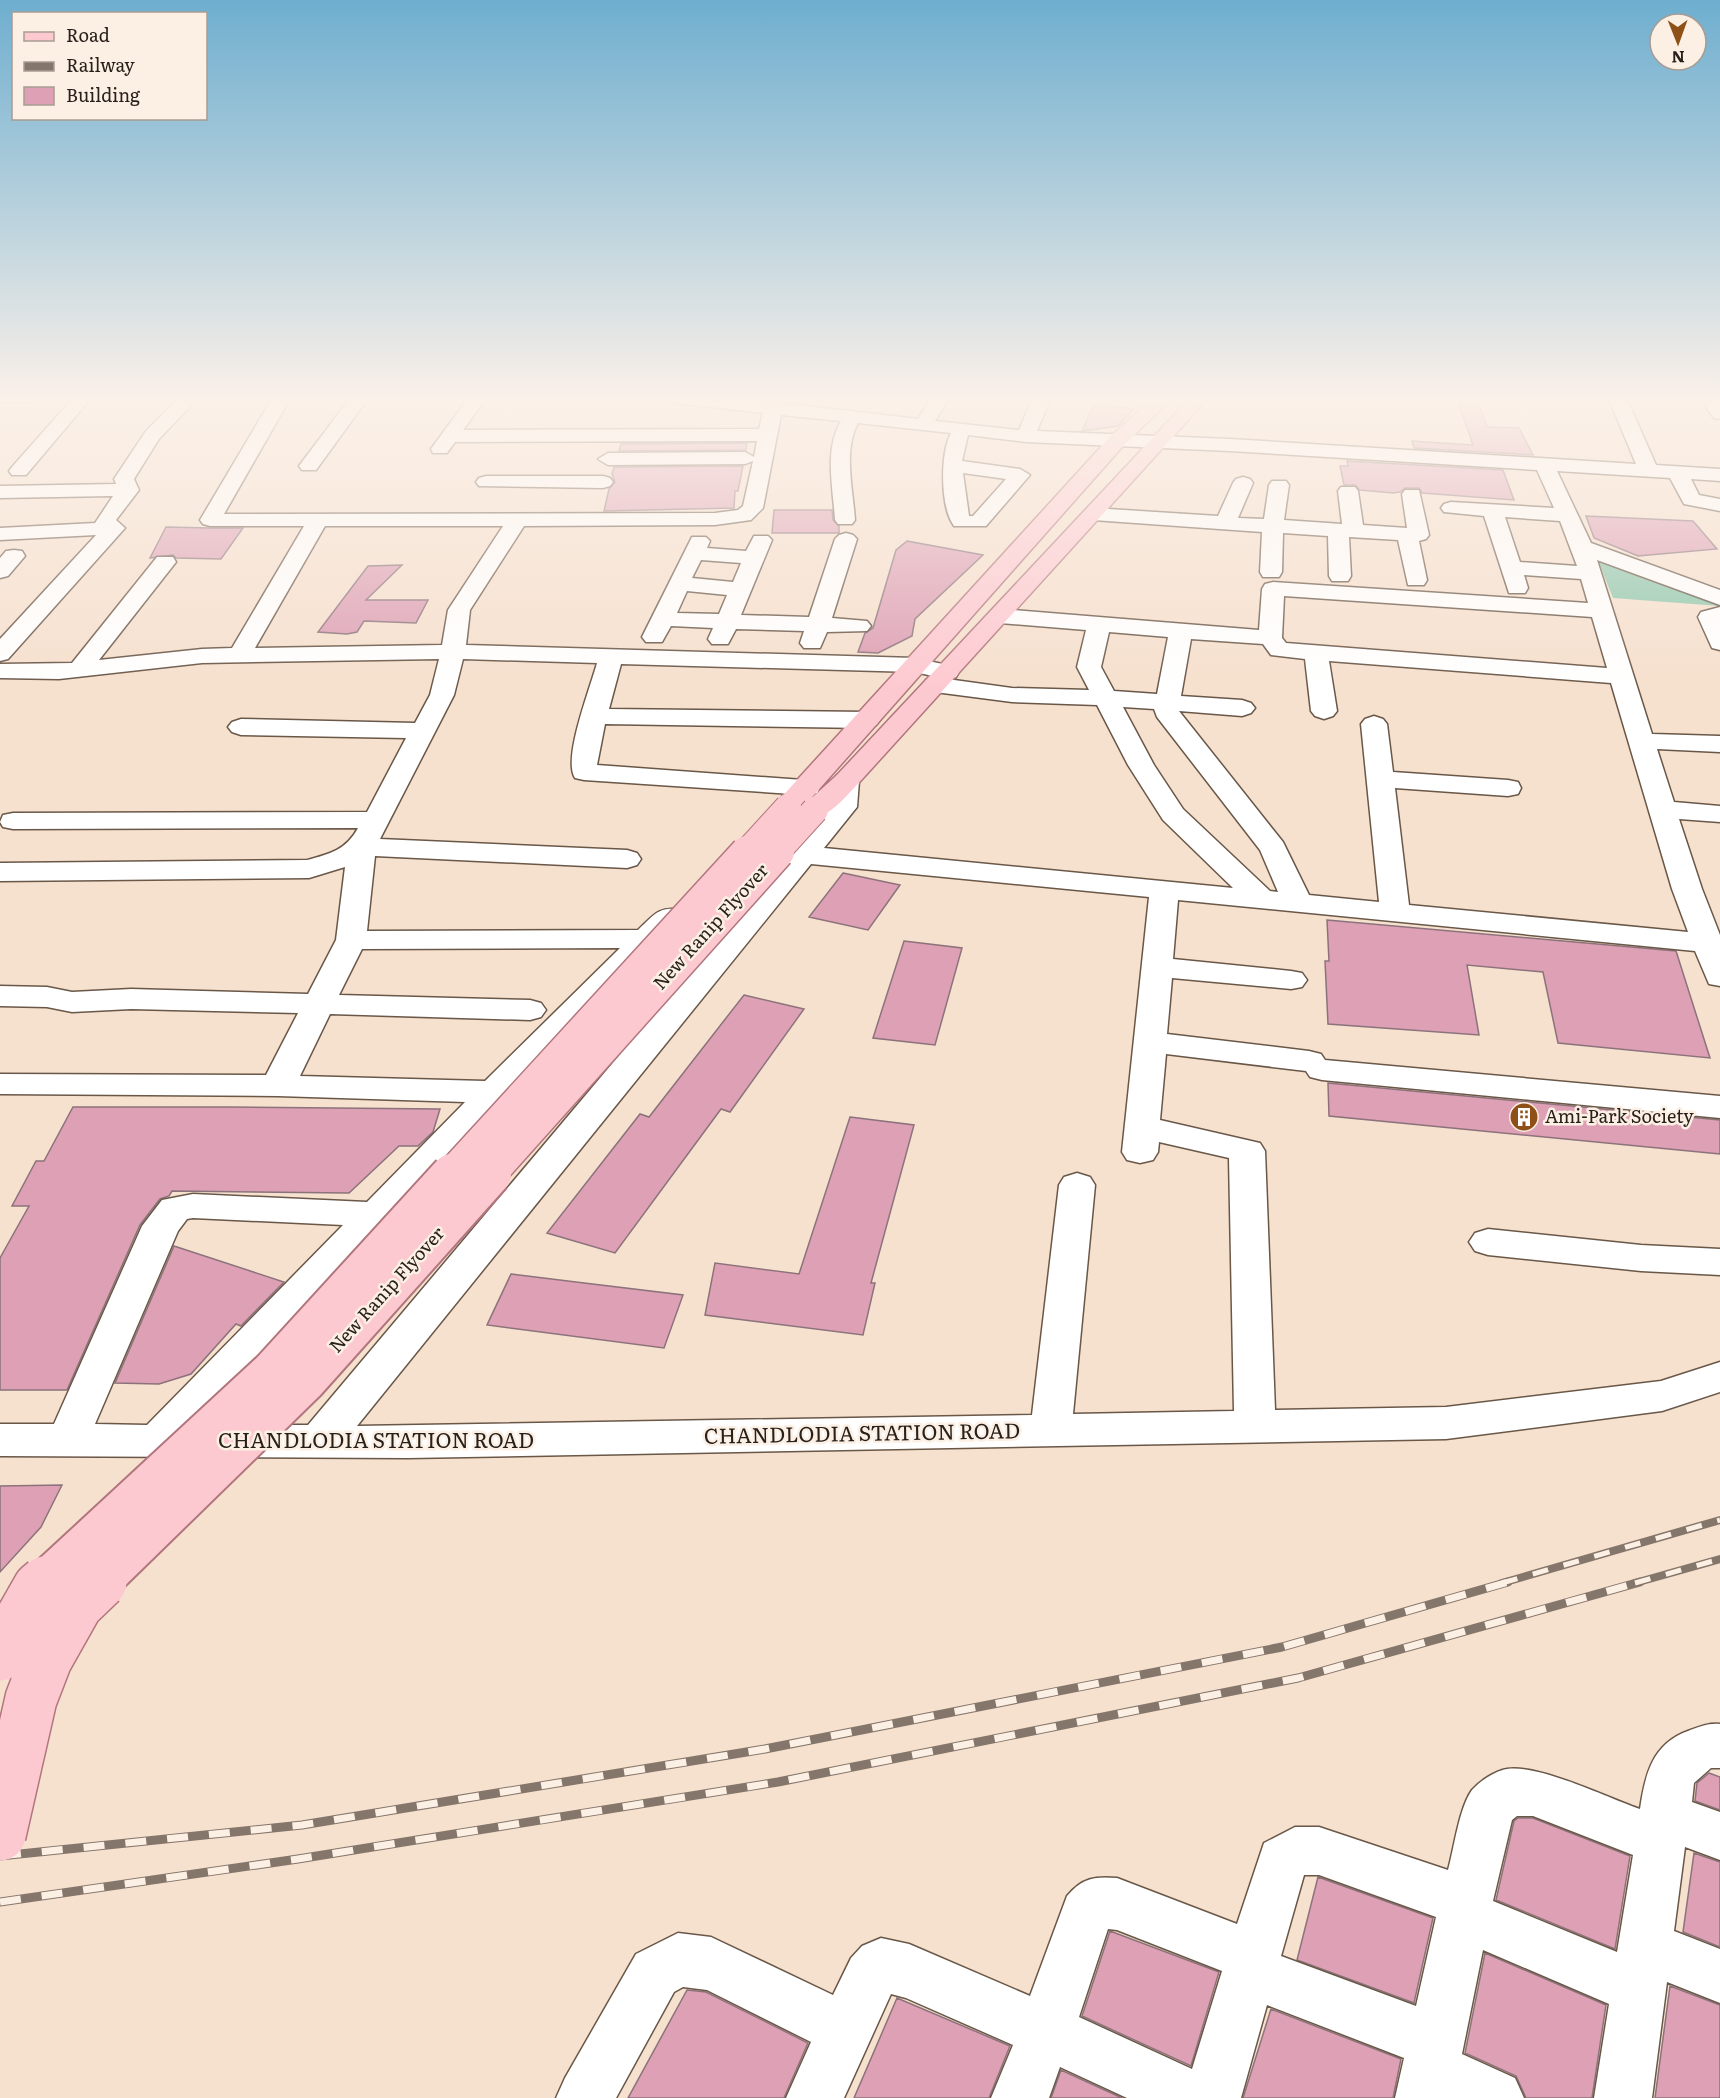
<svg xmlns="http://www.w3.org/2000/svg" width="1720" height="2098" font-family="Literata,serif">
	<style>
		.green { fill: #8dc7ac }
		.building { fill: #dda0b5; stroke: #8c737b; stroke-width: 1.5 }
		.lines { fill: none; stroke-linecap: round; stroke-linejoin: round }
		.minor-casing { stroke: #695748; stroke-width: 3 }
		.major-casing { stroke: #b1767d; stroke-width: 3 }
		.minor { fill: #fff; fill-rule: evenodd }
		.major { fill: #fdc9d1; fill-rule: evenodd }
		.rail-far1-casing { stroke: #85766b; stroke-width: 8 }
		.rail-casing { stroke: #85766b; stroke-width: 9 }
		.rail-far1 { stroke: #fcefe4; stroke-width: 5; stroke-dasharray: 16; stroke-linecap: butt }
		.rail { stroke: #fcefe4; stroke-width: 7; stroke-dasharray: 21; stroke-linecap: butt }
		.major-bridge-far3-casing { stroke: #b1767d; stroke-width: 28; stroke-linecap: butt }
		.major-bridge-far2-casing { stroke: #b1767d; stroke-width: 35; stroke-linecap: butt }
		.major-bridge-far1-casing { stroke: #b1767d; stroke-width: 44; stroke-linecap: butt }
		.major-bridge-casing { stroke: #b1767d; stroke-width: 54; stroke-linecap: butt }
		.major-bridge-far3 { stroke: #fdc9d1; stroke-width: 26 }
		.major-bridge-far2 { stroke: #fdc9d1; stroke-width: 32 }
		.major-bridge-far1 { stroke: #fdc9d1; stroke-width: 40 }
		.major-bridge { stroke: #fdc9d1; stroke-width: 51 }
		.labels { text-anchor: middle; stroke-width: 5; stroke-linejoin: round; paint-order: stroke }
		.street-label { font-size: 18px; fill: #28201a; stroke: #fcefe4 }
		.poi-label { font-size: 18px; fill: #28201a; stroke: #fcefe4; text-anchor: start }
		.near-street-label { font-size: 21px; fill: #28201a; stroke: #fcefe4 }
	</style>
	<rect width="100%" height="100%" fill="#f6e0ce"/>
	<path class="green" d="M1604 561 1720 602V606L1613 598 1599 563Z"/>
	<path class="building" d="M1462 397H1476L1487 427 1519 428 1533 455 1414 448 1412 441 1473 445 1457 398Z
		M1094 404 1134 409 1118 426 1082 431Z
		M747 443 746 450 619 451 621 444Z
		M1347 461 1503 470 1514 500 1422 493 1419 488H1405L1400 492 1393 493 1360 490 1355 485H1344L1340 466H1348Z
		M743 466 738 491H735L734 508 604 511 609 489 615 482 612 474 614 467Z
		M774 510H832L833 520 839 526V533H772Z
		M1586 516 1693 521 1717 549 1638 556 1594 538Z
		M166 527 210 528H243L221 559 176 558 173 555 150 558Z
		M907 541 983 555 915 619 912 636 878 653 858 652 865 633 873 628 896 550Z
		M402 565 366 600H428L416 623 364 621 357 632 347 634 318 632 368 566Z
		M843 873 900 885 868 930 809 917Z
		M1327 920 1676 951 1710 1058 1558 1043 1543 972 1467 965 1479 1035 1328 1024 1325 961H1329Z
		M904 941 962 948 935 1045 873 1038Z
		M744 995 804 1009 730 1112 721 1109 615 1253 547 1233 640 1114 649 1117Z
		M1328 1083 1720 1120V1154L1329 1116Z
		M73 1107H231L440 1109 433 1132 418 1146H399L349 1193 172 1191 169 1196 160 1199 140 1225 67 1390H0V1258L29 1206H12L36 1161H44Z
		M850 1117 914 1125 871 1283H875L863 1335 705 1315 715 1263 799 1274Z
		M174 1246 284 1282 241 1326 236 1324 191 1374 159 1384 115 1383Z
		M511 1274 576 1282 683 1295 664 1348 487 1325Z
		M62 1485 41 1527 0 1572V1486Z
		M1709 1773 1720 1777V1810L1695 1801 1697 1783Z
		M1518 1818H1533L1630 1856 1615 1949 1496 1900 1514 1821Z
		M1694 1853 1720 1862V1947L1683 1932Z
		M1318 1877 1433 1918 1414 2003 1297 1960Z
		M1110 1931 1219 1972 1191 2066 1082 2016Z
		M1485 1953 1606 2005 1592 2098H1526L1516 2076 1465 2053Z
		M1670 1986 1720 2005V2098H1655Z
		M687 1990 706 1992 808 2043 784 2098H628Z
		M897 1998 1010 2046 989 2098H854Z
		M1271 2009 1401 2059 1393 2098H1243Z
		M1061 2070 1122 2098H1051Z"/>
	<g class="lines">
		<g class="minor-casing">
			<path id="minor" d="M0 397H42L33 402H0Z
				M74 397H92L26 475H12L9 471 12 467Z
				M180 397H199L159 439 134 479 139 490 116 520 125 528 8 659 0 661V639L96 535 0 540V528L95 523 113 496 0 498V486L116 484 114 479 146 431Z
				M273 397H291L224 514 715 513 738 510 743 506 753 461 745 464 608 465 598 459 608 453 745 452 754 457 757 441 455 442 447 453H433L431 449 469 397H487L463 430 759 429 763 413 667 402 661 401 658 397C746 397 831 409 918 419L932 397H950L935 421 1019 430 1033 397H1051L1037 431 1230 439 1636 464 1608 397H1626L1656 465 1720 469V481L1691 479 1699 495 1720 499V511L1684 504 1670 478 1557 471 1591 543 1720 590V605L1597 560 1652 734 1720 736V752L1657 749 1674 802 1720 806V822L1679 819 1702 889 1720 935V986L1709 984 1695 951 1178 900 1173 959 1291 971 1302 973 1307 980 1302 987 1291 989 1172 978 1167 1034 1309 1051 1321 1054 1325 1060 1720 1096V1118L1322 1080 1310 1077 1306 1071 1166 1054 1160 1120 1260 1143 1265 1151 1275 1410 1446 1407 1661 1381 1720 1362V1392L1662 1411 1446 1439 408 1458 0 1456V1424H54L142 1226 162 1200 193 1194 367 1202 465 1102 278 1096 0 1094V1074L266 1075 298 1013 131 1009 72 1012 47 1007 0 1006V986L47 987 72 992 131 989 308 994 336 940 345 867 309 878 0 881V863L307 860C330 854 346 850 358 828L13 829 3 827 0 822 3 815 13 813 367 812 406 738 241 735 232 732 228 727 232 722 241 719 415 723 430 695 439 659 202 663 59 679 0 678V664L72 663 157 557H173L176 562 99 660 202 649 232 648 304 526H210L203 524 200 520ZM781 415 841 421C824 449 833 488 835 520L838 524H852L855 520C853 490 843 450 858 423L951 433C940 454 940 507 954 526H986L1030 475 1020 469 962 461 968 435 1026 442 1230 451 1537 470 1554 508 1451 502 1444 504 1441 508 1444 512 1484 516 1509 593H1525L1528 588 1524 575 1581 579 1588 603 1273 582 1265 584 1262 589 1259 630 1000 609 992 611 989 616 992 621 1000 623 1086 630 1077 667 1089 690 1012 688 947 679 956 677 959 672 956 667 915 658 466 645 470 610 524 526 715 525 751 520 763 508ZM963 473 1006 479 973 516H969ZM1505 517 1560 521 1577 566 1520 562ZM325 526H503L448 610 442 645 255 648ZM1284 596 1592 617 1607 668 1286 643 1282 638ZM1109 632 1168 637 1157 694 1114 691 1101 667ZM1191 639 1263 644 1271 655 1305 659 1311 711 1315 716 1324 719 1333 716 1337 711 1329 661 1611 683 1672 889 1688 932 1409 905 1395 788 1508 796 1518 794 1521 788 1518 782 1508 780 1393 772 1387 724 1383 719 1374 716 1365 719 1361 724 1379 902 1309 895 1283 842 1179 711 1242 716 1251 713 1255 708 1251 703 1242 700 1181 696ZM463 659 597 663C591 686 562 759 575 778L584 780 807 795 817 793 820 787 817 781 597 765 605 724 867 728 876 725 880 720 876 715 867 712 609 709 621 664 915 672 946 679 926 680 923 685 926 690 935 692 1012 702 1097 705 1128 765 1163 820 1233 888 824 848 857 807 859 781 855 775 846 773 837 775 833 781 829 806 308 1425H198L385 1227 403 1224 408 1215 404 1207 684 916 680 910C659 905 652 917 638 930L367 931 375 856 627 868 637 865 641 859 637 853 627 850 380 839 454 695ZM1123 707 1154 709 1157 717 1260 850 1278 892 1270 891 1183 809 1154 765ZM811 864 1149 897 1122 1152 1127 1160 1140 1163 1153 1160 1158 1152 1159 1142 1229 1158 1234 1411 1073 1414 1095 1185 1090 1177 1077 1173 1064 1177 1059 1185 1032 1415 357 1426ZM620 948 485 1081 300 1076 330 1014 530 1020 541 1017 546 1010 541 1003 530 1000 339 995 362 949ZM193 1218 343 1225 147 1425 95 1424 178 1231 187 1219Z
				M351 397H369L316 470H302L299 466Z
				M1698 397H1716L1720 402V419L1714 418Z
				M486 476H603L610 478 613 482 610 486 603 488 479 486 476 482 479 478Z
				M1243 477 1250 479 1253 483 1238 518 1264 519 1269 485 1272 481H1286L1289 485 1284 520 1342 524 1338 491 1341 487H1355L1358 491 1363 525 1407 528 1402 494 1405 490H1419L1429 535 1426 539 1419 541 1427 580 1424 585H1408L1398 540 1349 537 1351 576 1348 581H1332L1329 576 1328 536 1283 533 1282 572 1279 577H1263L1260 572 1262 532 1093 520 1086 518 1083 514 1086 510 1093 508 1218 516 1233 483 1236 479Z
				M846 533 853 535 857 539 832 618 867 621 871 626 867 631 827 632 820 648H804L800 643 804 631 736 629 728 644H712L708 639 713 628 671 626 662 642H646L642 637 692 537H706L710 541 707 548 746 551 754 536H768L772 540 741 615 809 617 835 539 839 535ZM701 560 741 563 733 582 692 578ZM687 591 727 595 719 614 677 613Z
				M14 550 22 551 25 556 8 576 0 578V558L6 551Z
				M1720 607V650L1712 648 1698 617 1701 612Z
				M1488 1229 1641 1245 1720 1249V1275L1641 1271 1488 1255 1475 1251 1469 1242 1475 1233Z
				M1720 1724V1768H1711L1694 1783 1692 1802 1720 1812V1860L1685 1847 1674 1931 1720 1949V2003L1667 1982 1652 2098H1594L1609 2004 1483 1950 1462 2054 1515 2078 1524 2098H1395L1404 2058 1267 2005 1241 2098H1127L1060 2067 1049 2098H991L1013 2045 906 1998 891 1994 844 2098H786L811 2042 707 1990 683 1987 674 1992 616 2098H556L565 2078 636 1954 678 1933 711 1937 833 1995 851 1958 862 1946 881 1938 909 1944 1030 1996 1067 1896C1082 1878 1095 1876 1117 1878L1237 1924 1264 1843 1295 1827H1319L1448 1870C1454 1849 1459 1808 1472 1790 1480 1781 1495 1771 1507 1769 1539 1764 1608 1798 1640 1809 1645 1775 1652 1744 1688 1731 1699 1727 1708 1723 1720 1724ZM1517 1816H1533L1633 1855 1617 1952 1493 1901 1512 1820ZM1304 1875H1319L1436 1917 1416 2006 1281 1956ZM1108 1929 1117 1930 1222 1971 1192 2069 1079 2017Z"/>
		</g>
		<g class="major-casing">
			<path id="major" d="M1154 397H1173L1123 446 798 813 788 815 778 813 774 807 778 801 1109 438Z
				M1191 397H1209L855 787C841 801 827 821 805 816L801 810 805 804 837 775Z"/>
		</g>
		<use href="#minor" class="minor"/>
		<use href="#major" class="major"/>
		<g class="rail-far1-casing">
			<path id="rail-far1" d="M1502 1583 1720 1520
				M1635 1583 1720 1559"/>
		</g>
		<g class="rail-casing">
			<path id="rail" d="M0 1856 302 1825 765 1749 1282 1647 1508 1582
				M0 1902 298 1859 778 1782 1298 1678 1640 1582"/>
		</g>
		<use href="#rail-far1" class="rail-far1"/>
		<use href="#rail" class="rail"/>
		<g class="major-bridge-far3-casing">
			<path id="major-bridge-far3" d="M746 853 788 807
				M776 853 815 810"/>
		</g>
		<g class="major-bridge-far2-casing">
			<path id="major-bridge-far2" d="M451 1175 747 852
				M489 1175 778 852"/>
		</g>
		<g class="major-bridge-far1-casing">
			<path id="major-bridge-far1" d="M43 1583 272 1371 452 1174
				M99 1583 306 1381 491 1174"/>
		</g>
		<g class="major-bridge-casing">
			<path id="major-bridge" d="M0 1655 39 1587 45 1582
				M0 1835 31 1699 46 1660 77 1605 101 1582"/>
		</g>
		<use href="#major-bridge-far3" class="major-bridge-far3"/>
		<use href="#major-bridge-far2" class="major-bridge-far2"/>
		<use href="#major-bridge-far1" class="major-bridge-far1"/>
		<use href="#major-bridge" class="major-bridge"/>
	</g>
	<linearGradient id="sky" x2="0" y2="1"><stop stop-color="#6eaecf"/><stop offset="0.58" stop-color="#fbf1e9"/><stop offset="1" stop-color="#fbf1e9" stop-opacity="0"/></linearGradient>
	<rect width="1720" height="690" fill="url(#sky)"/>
	<defs>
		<g id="building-disc" transform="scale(1.5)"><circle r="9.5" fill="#8f5017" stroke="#fcefe4"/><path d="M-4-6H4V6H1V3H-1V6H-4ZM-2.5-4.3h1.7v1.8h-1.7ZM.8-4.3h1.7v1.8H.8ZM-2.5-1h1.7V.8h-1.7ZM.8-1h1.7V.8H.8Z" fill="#fff"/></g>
	</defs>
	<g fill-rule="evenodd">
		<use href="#building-disc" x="1524" y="1117"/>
	</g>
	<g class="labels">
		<g class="street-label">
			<text transform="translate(711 927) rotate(-48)" y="6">New Ranip Flyover</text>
			<text transform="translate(387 1290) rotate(-48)" y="6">New Ranip Flyover</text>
		</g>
		<g class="poi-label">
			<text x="1545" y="1123">Ami-Park Society</text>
		</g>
		<g class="near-street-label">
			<text transform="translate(862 1434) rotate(-1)" y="7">CHANDLODIA STATION ROAD</text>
			<text x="376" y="1448">CHANDLODIA STATION ROAD</text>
		</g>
	</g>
	<rect x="12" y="12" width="195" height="108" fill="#fcefe4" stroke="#a79c93" stroke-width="1.5"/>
	<rect x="24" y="32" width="30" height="9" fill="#fdc9d1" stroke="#a79c93" stroke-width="1.5"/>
	<text x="66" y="42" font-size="18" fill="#28201a">Road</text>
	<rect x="24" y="62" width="30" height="9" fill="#85766b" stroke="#a79c93" stroke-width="1.5"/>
	<text x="66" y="72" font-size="18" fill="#28201a">Railway</text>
	<rect x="24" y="87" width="30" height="18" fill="#dda0b5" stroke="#a79c93" stroke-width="1.5"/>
	<text x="66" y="102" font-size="18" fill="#28201a">Building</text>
	<g transform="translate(1678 42) rotate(179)"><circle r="28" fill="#fcefe4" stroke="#a79c93" stroke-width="1.5"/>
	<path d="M0-4.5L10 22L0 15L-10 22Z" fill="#8f5017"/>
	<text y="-9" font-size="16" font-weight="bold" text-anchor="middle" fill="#28201a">N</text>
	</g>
</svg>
